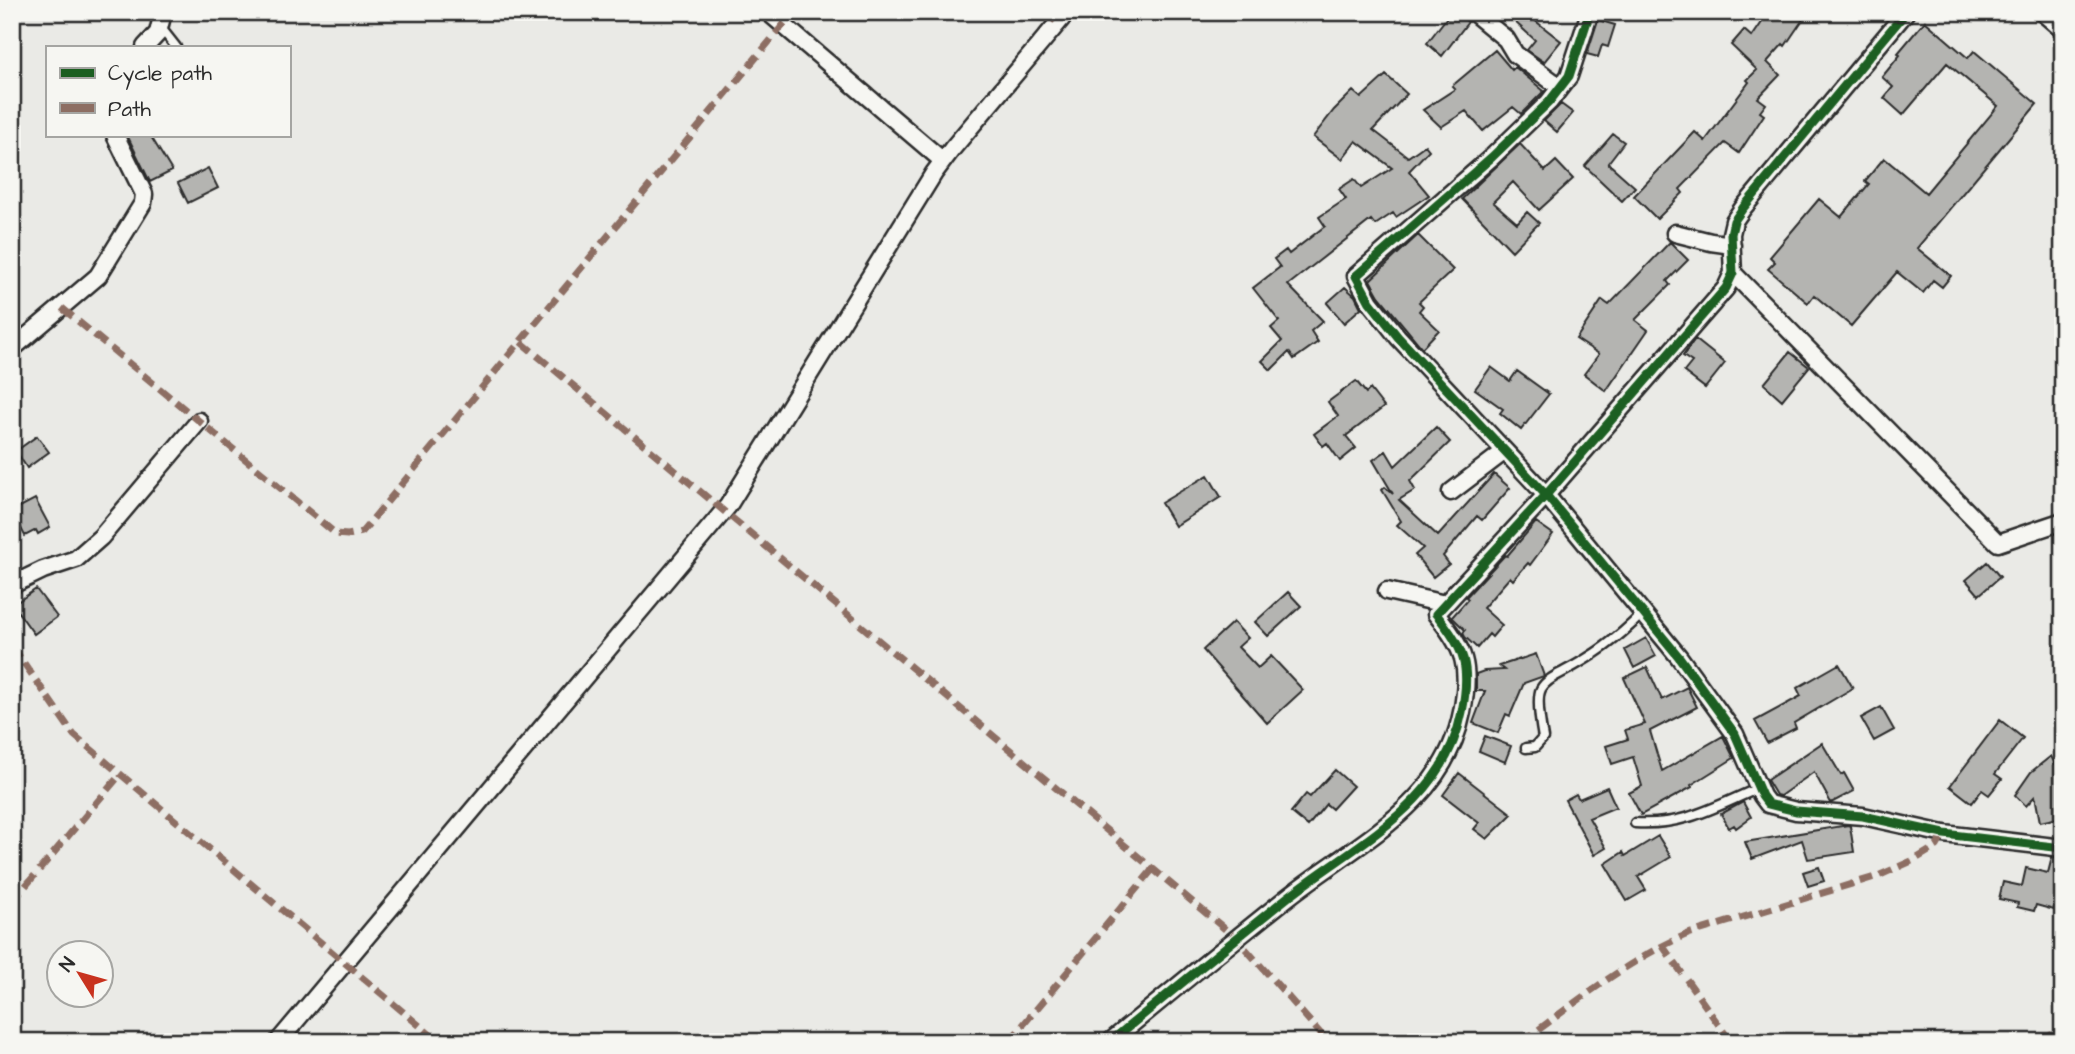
<svg xmlns="http://www.w3.org/2000/svg" width="2075" height="1054" font-family="'Architects Daughter',sans-serif">
	<style>
		.building { fill: #b4b4b1; stroke: #2b2b2b; stroke-width: 2 }
		.lines { fill: none; stroke-linecap: round; stroke-linejoin: round }
		.lane-casing { stroke: #2b2b2b; stroke-width: 13 }
		.street-casing { stroke: #2b2b2b; stroke-width: 21 }
		.lane { stroke: #f6f6f2; stroke-width: 8 }
		.street { stroke: #f6f6f2; stroke-width: 16 }
		.quiet { stroke: #8d6e63; stroke-width: 7; stroke-dasharray: 14 7; stroke-linecap: butt }
		.cycleway-casing { stroke: #f6f6f2; stroke-width: 13 }
		.cycleway { stroke: #1b5e20; stroke-width: 9 }
	</style>
	<rect width="100%" height="100%" fill="#eaeae6"/>
	<filter id="ink" filterUnits="userSpaceOnUse"><feTurbulence type="fractalNoise" baseFrequency=".0143" numOctaves="2"/><feDisplacementMap in="SourceGraphic" scale="14" xChannelSelector="R" yChannelSelector="G"/><feConvolveMatrix kernelMatrix="1 2 1 2 8 2 1 2 1" color-interpolation-filters="sRGB"/></filter>
	<g filter="url(#ink)">
		<path class="building" d="M1451 12H1455L1468 22 1442 56 1427 43Z
			M1504 12H1524L1561 41 1544 62 1527 50 1535 40Z
			M1769 12H1808L1785 46 1783 44 1767 62 1780 75 1758 98 1766 104 1760 112 1764 115 1739 153 1725 143 1680 189 1683 193 1657 219 1634 196 1695 132 1705 141 1749 82 1747 80 1757 70 1731 45 1744 30 1752 37Z
			M1598 20 1615 25 1608 47 1602 45 1598 57 1587 54Z
			M1925 21 1968 58 1974 51 2037 104 1917 248 1951 276 1942 287 1933 280 1923 293 1897 272 1851 326 1814 295 1808 303 1768 269 1775 262 1770 257 1819 199 1841 217 1869 184 1865 181 1884 158 1926 193 1998 106 1947 63 1903 115 1884 98 1893 87 1882 77 1900 55 1898 53Z
			M1495 50 1512 70 1515 67 1544 91 1521 114 1513 107 1483 131 1466 111 1441 127 1423 110 1455 89 1452 86Z
			M1386 75 1407 94 1373 130 1408 157 1425 145 1429 150 1409 171 1429 195 1396 217 1393 213 1375 225 1371 220 1288 285 1323 321 1311 331 1318 342 1294 359 1289 352 1271 370 1262 361 1282 341 1271 328 1279 321 1253 288 1280 267 1274 259 1286 250 1289 254 1325 226 1319 217 1346 199 1339 189 1354 179 1361 188 1392 168 1356 141 1342 159 1313 137 1334 110 1353 91 1361 98Z
			M1561 104 1573 113 1557 132 1544 121Z
			M1613 134 1624 142 1608 163 1635 187 1622 201 1585 166Z
			M127 135H150L172 171 150 182Z
			M1520 144 1545 171 1556 161 1573 179 1539 210 1513 182 1493 202 1517 223 1527 212 1539 223 1512 251 1462 199Z
			M208 168 218 188 188 203 178 183Z
			M1418 235 1453 270 1419 302 1423 306 1419 311 1439 330 1422 348 1379 296 1370 280Z
			M1670 242 1688 260 1667 281 1670 285 1635 320 1648 330 1606 391 1584 374 1599 354 1576 339 1602 300 1609 305Z
			M1345 287 1355 296 1361 308 1344 323 1327 303Z
			M1695 339 1725 363 1705 388 1684 372 1692 362 1683 356Z
			M1790 352 1809 367 1782 400 1764 384Z
			M1491 367 1510 381 1517 371 1549 394 1521 430 1500 413 1503 409 1475 389Z
			M1356 381 1366 393 1370 389 1384 407 1346 436 1356 448 1340 461 1327 443 1323 446 1314 434 1338 416 1328 402Z
			M1436 427 1450 442 1410 481 1415 490 1399 500 1438 536 1494 474 1510 488 1482 520 1477 516 1443 556 1449 564 1433 577 1415 555 1423 548 1397 525 1401 521 1382 490 1385 487 1393 494 1373 460 1386 451 1395 466Z
			M37 436 49 452 27 468 16 451Z
			M1208 475 1221 497 1175 526 1161 503Z
			M35 499 50 527 38 534 36 530 25 536 12 511Z
			M1536 522 1553 534 1530 565 1528 563 1513 580 1510 577 1483 608 1502 625 1492 637 1489 634 1477 648 1465 637 1463 633 1465 630 1452 617 1468 599 1466 597 1505 555 1507 556Z
			M1987 562 2000 577 1979 595 1966 580Z
			M36 589 57 617 34 634 13 605Z
			M1288 592 1301 606 1268 636 1255 622Z
			M1233 622 1248 638 1238 647 1258 668 1271 656 1303 690 1267 723 1203 650Z
			M1646 638 1656 656 1634 668 1625 650Z
			M1536 654 1544 676 1524 683 1510 716 1506 714 1498 733 1473 723 1485 691H1476V674L1484 671 1504 670 1499 666Z
			M1839 664 1853 688 1794 723 1796 728 1767 743 1755 721 1801 696 1797 688Z
			M1647 667 1662 700 1687 687 1697 707 1650 731 1662 771 1723 736 1734 758 1691 785 1692 787 1641 815 1629 793 1642 786 1633 757 1612 764 1606 746 1628 739 1625 730 1645 724 1624 678Z
			M1881 707 1894 730 1874 741 1861 718Z
			M2000 720 2023 738 1995 774 2002 779 1989 795 1982 790 1972 803 1950 786Z
			M1485 736 1511 746 1505 762 1479 751Z
			M1822 743 1841 775 1844 773 1854 791 1831 803 1814 772 1780 796 1776 795 1767 780Z
			M2051 756 2055 764 2063 759V817L2040 822 2035 796 2026 806 2015 795 2031 772Z
			M1335 770 1353 786 1332 809 1326 804 1308 826 1291 812 1306 794 1310 797Z
			M1459 773 1512 814 1487 839 1474 829 1479 823 1443 795Z
			M1607 787 1616 807 1589 818 1606 848 1594 855 1565 800 1576 794 1579 799Z
			M1743 802 1751 817 1736 828 1734 825 1729 828 1721 814Z
			M1848 825 1850 826 1854 852 1808 859 1802 840 1752 859 1745 842Z
			M1658 836 1671 857 1638 877 1646 890 1627 901 1605 864 1623 852 1625 856Z
			M2052 857 2063 858V893L2058 891 2054 910 2036 905 2034 911 2017 907 2018 903 1999 899 2003 882 2022 886 2026 868 2048 873Z
			M1819 867 1824 881 1808 886 1803 872Z"/>
		<g class="lines">
			<g class="lane-casing">
				<path id="lane" d="M161 28 176 47
					M1526 748 1535 747 1543 738C1541 727 1536 698 1541 689 1545 681 1555 676 1563 672 1595 655 1616 640 1642 614
					M1635 823C1685 826 1714 807 1759 788"/>
			</g>
			<g class="street-casing">
				<path id="street" d="M768 12 943 161
					M1473 12 1506 39 1515 54 1560 87
					M1590 12 1569 76 1549 102 1492 157 1356 276 1370 302 1398 337 1546 495 1679 657 1735 734 1762 796 1768 804 1796 811 1863 816 1944 834 2063 848
					M2042 12 2063 30
					M145 47 158 33 163 12
					M1675 233 1711 242 1732 245
					M1733 273 1998 543 2063 521
					M12 349 98 276 143 203 144 194 115 135
					M1451 492 1505 451
					M12 585 43 570 76 559 101 537 199 421
					M1387 591 1445 604
					M278 1042 728 506 934 173 952 149 1067 12
					M1110 1042C1169 993 1228 945 1288 897 1356 843 1444 805 1462 712 1471 667 1465 649 1436 614L1546 495 1726 288 1733 273 1731 234 1734 221 1743 208 1906 12"/>
			</g>
			<use href="#lane" class="lane"/>
			<use href="#street" class="street"/>
			<path class="quiet" d="M1045 12 1058 23
				M62 308 336 534 348 535 362 532 794 12
				M521 342 1237 939 1328 1042
				M12 646 74 735 439 1042
				M12 902 120 775
				M1662 945 1731 1042
				M1009 1042 1153 869
				M1522 1042C1575 1003 1627 960 1688 934L1878 876 1914 860 1937 846 1944 834
				M2041 1042 2063 1027"/>
			<g class="cycleway-casing">
				<path id="cycleway" d="M1590 12 1569 76 1549 102 1492 157 1356 276 1370 302 1398 337 1546 495 1679 657 1735 734 1762 796 1768 804 1796 811 1863 816 1944 834 2063 848
					M1110 1042C1169 993 1228 945 1288 897 1356 843 1444 805 1462 712 1471 667 1465 649 1436 614L1546 495 1726 288 1733 273 1731 234 1734 221 1743 208 1906 12"/>
			</g>
			<use href="#cycleway" class="cycleway"/>
		</g>
	</g>
	<rect width="2075" height="1054" fill="none" stroke="#f6f6f2" stroke-width="42"/>
	<rect x="21" y="21" width="2033" height="1012" fill="none" stroke="#2b2b2b" stroke-width="2.5" filter="url(#ink)"/>
	<rect x="46" y="46" width="245" height="91" fill="#f6f6f2" stroke="#a5a5a2" stroke-width="2"/>
	<rect x="60" y="68" width="35" height="10" fill="#1b5e20" stroke="#a5a5a2" stroke-width="2"/>
	<text x="108" y="80" font-size="21" fill="#2b2b2b">Cycle path</text>
	<rect x="60" y="103" width="35" height="10" fill="#8d6e63" stroke="#a5a5a2" stroke-width="2"/>
	<text x="108" y="116" font-size="21" fill="#2b2b2b">Path</text>
	<g transform="translate(80 974) rotate(307)"><circle r="33" fill="#f6f6f2" stroke="#a5a5a2" stroke-width="2"/>
	<path d="M0-5L12 26L0 18L-12 26Z" fill="#c8321e"/>
	<text y="-10" font-size="19" font-weight="bold" text-anchor="middle" fill="#2b2b2b">N</text>
	</g>
</svg>
